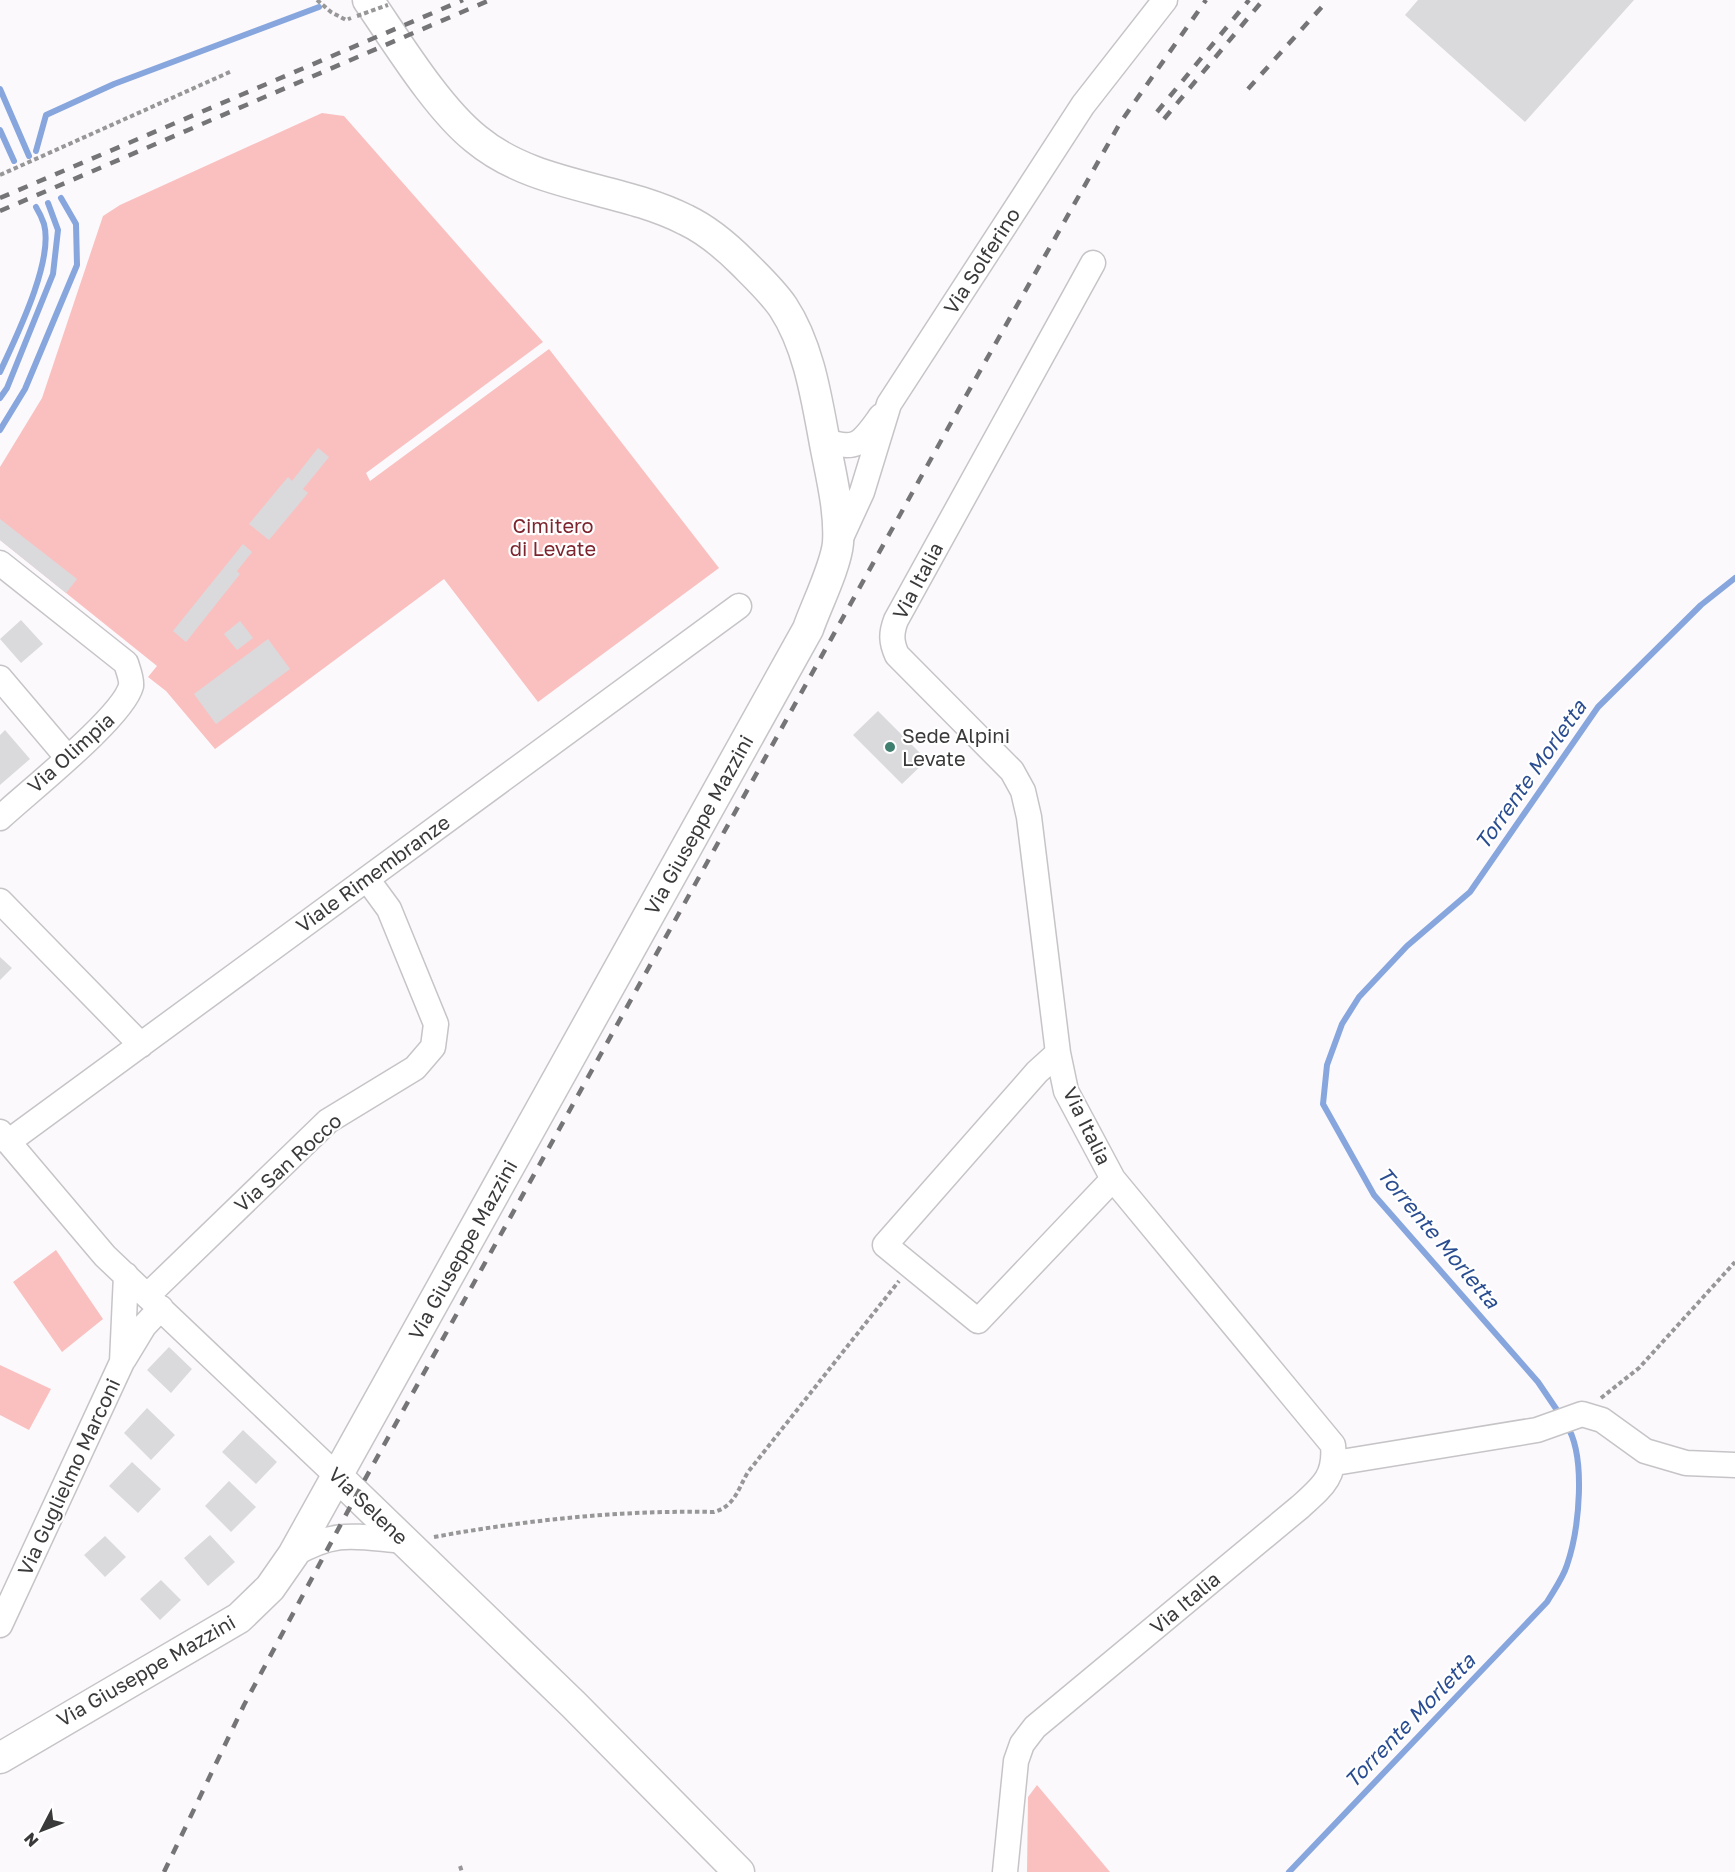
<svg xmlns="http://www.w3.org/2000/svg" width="1735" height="1872" font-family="'Golos Text',sans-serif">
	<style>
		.green { fill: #fac0c0 }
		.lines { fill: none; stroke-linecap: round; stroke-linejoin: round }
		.stream { stroke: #87a6de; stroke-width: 6 }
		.building { fill: #dadadd }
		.minor-casing { stroke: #c6c4c7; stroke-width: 27 }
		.tertiary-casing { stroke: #c6c4c7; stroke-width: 33 }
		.path { stroke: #989798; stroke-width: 4; stroke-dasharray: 4.5 3; stroke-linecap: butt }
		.minor { stroke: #fff; stroke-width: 24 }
		.tertiary { stroke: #fff; stroke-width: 30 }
		.rail { stroke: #757476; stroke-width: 4.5; stroke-dasharray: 10 10; stroke-linecap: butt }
		.path-bridge { stroke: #989798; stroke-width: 4; stroke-dasharray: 4.5 3; stroke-linecap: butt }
		.poi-dot { fill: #3f7f6f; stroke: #fff; stroke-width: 2 }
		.labels { text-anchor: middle; stroke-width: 4.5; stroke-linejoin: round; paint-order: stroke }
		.street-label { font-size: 20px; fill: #3b3a3b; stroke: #fff }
		.park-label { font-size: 20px; fill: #7d262f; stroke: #fff }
		.poi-label { font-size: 20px; fill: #3b3a3b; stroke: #fff; text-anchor: start }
		.water-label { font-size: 21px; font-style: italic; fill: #2a4d91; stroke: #fff }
	</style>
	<rect width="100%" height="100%" fill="#fbf9fc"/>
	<path class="green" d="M322 113 344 116 543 342 366 473 370 481 549 349 719 568 538 702 444 579 215 749 166 691 148 677 157 666 0 540V467L42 398 103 216 120 205Z
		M56 1250 103 1319 62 1352 13 1282Z
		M0 1365 51 1389 29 1430 0 1415Z
		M1037 1785 1110 1872H1027L1028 1797Z"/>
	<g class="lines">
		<path class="stream" d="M0 89 29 156
			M0 130 14 161
			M36 151 46 115 114 84 319 7
			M0 372C16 337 54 261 44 224 42 218 39 212 36 207
			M0 398 7 388 53 274 58 230 48 203
			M0 430 25 389 77 265 76 224 61 198
			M1561 1416 1538 1382 1374 1195 1323 1104 1327 1065 1342 1024 1359 997 1407 946 1470 892 1598 707 1701 605 1735 578
			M1289 1872 1547 1602C1554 1590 1563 1578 1567 1565 1579 1530 1587 1456 1566 1424"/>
	</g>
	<path class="building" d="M1418 0H1634L1525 122 1405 15Z
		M318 448 329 457 303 489 308 493 269 540 249 524 288 477 292 481Z
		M0 519 77 579 66 593 0 540Z
		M243 544 252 552 237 571 240 574 186 642 173 631Z
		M21 620 43 644 21 663 0 639Z
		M240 621 253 638 237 650 224 634Z
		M268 639 290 669 216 724 194 694Z
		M878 711 927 760 902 784 853 735Z
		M5 730 30 759 0 785V735Z
		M0 957 12 968 0 980Z
		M169 1347 192 1369 171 1393 147 1370Z
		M147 1408 175 1435 151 1460 124 1433Z
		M243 1430 277 1462 256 1484 222 1452Z
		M132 1462 161 1489 138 1513 109 1486Z
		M229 1481 256 1507 231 1532 205 1506Z
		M210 1535 235 1562 208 1586 184 1558Z
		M105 1536 126 1557 105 1577 84 1555Z
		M161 1580 181 1600 160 1620 140 1599Z"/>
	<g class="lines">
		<g class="minor-casing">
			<path id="minor" d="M825 440C857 453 863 441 881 416
				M839 542 862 492 889 404 1083 105 1165 0
				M0 563 126 663C128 670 132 679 131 686 123 717 28 792 0 818
				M0 678 67 757
				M0 901 141 1045
				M1058 1053 1037 1072 885 1245 978 1321 1113 1179
				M0 1132 105 1256 338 1477
				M8 1142 739 606
				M148 1295 328 1121 415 1068 433 1047 436 1024 389 909 367 879
				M124 1359 144 1326 161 1308
				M1335 1463 1537 1430 1582 1414 1602 1420 1645 1451 1686 1463 1735 1465
				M293 1555C337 1529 356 1537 404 1541
				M0 1625 122 1362 126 1275
				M1005 1872 1016 1761 1022 1744 1035 1727 1300 1507C1322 1487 1336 1477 1333 1445L1113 1179 1066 1091 1058 1053 1029 817 1023 791 1012 771 897 655C891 642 891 633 896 620L1093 263"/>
		</g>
		<g class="tertiary-casing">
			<path id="tertiary" d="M338 1477 574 1705 739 1872
				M0 1758 239 1618 270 1588 293 1555 808 629C816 606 836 566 838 543 840 513 832 479 826 449 817 402 810 348 783 307 772 291 757 277 743 263 727 247 707 230 686 220 619 186 535 188 476 139 437 108 397 42 368 0"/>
		</g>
		<path class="path" d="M317 0 331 12 346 20 351 18
			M0 175 232 71
			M1601 1398 1639 1368 1735 1262
			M434 1537C527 1520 620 1510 714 1512 735 1506 738 1489 748 1472L899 1281
			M460 1866 462 1872"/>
		<use href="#minor" class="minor"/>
		<use href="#tertiary" class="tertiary"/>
		<path class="rail" d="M1248 89 1328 0
			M1157 112 1249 0
			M1164 119 1263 0
			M0 198 463 0
			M0 211 490 0
			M164 1872 244 1705 364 1481 967 394 1120 123 1206 0"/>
		<path class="path-bridge" d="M357 16 388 5"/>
	</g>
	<circle class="poi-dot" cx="890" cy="747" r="6"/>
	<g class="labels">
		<g class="street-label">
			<text transform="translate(982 261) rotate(-57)" y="7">Via Solferino</text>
			<text transform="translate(918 581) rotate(-62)" y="7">Via Italia</text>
			<text transform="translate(71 753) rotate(-42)" y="7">Via Olimpia</text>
			<text transform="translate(699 825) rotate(-61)" y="7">Via Giuseppe Mazzini</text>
			<text transform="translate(373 874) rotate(-36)" y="7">Viale Rimembranze</text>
			<text transform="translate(1087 1126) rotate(64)" y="7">Via Italia</text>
			<text transform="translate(288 1163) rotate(-42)" y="7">Via San Rocco</text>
			<text transform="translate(463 1250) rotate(-61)" y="7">Via Giuseppe Mazzini</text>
			<text transform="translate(69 1477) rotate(-65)" y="7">Via Guglielmo Marconi</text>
			<text transform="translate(368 1506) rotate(44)" y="7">Via Selene</text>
			<text transform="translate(1185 1603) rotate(-40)" y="7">Via Italia</text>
			<text transform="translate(146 1671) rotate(-30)" y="7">Via Giuseppe Mazzini</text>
		</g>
		<g class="park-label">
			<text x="553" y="533">Cimitero<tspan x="553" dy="23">di Levate</tspan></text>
		</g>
		<g class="poi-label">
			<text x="902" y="743">Sede Alpini<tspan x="902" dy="23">Levate</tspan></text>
		</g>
		<g class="water-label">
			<text transform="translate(1531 775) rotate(-55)" y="7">Torrente Morletta</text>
			<text transform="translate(1438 1238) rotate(50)" y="7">Torrente Morletta</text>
			<text transform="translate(1410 1721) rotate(-46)" y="7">Torrente Morletta</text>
		</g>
	</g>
	<g transform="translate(42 1830) rotate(228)" stroke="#ffffff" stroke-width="4.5" paint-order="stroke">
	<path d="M0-4.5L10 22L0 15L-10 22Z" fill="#3b3a3b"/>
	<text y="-9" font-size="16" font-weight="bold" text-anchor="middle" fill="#3b3a3b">N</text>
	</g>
</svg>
